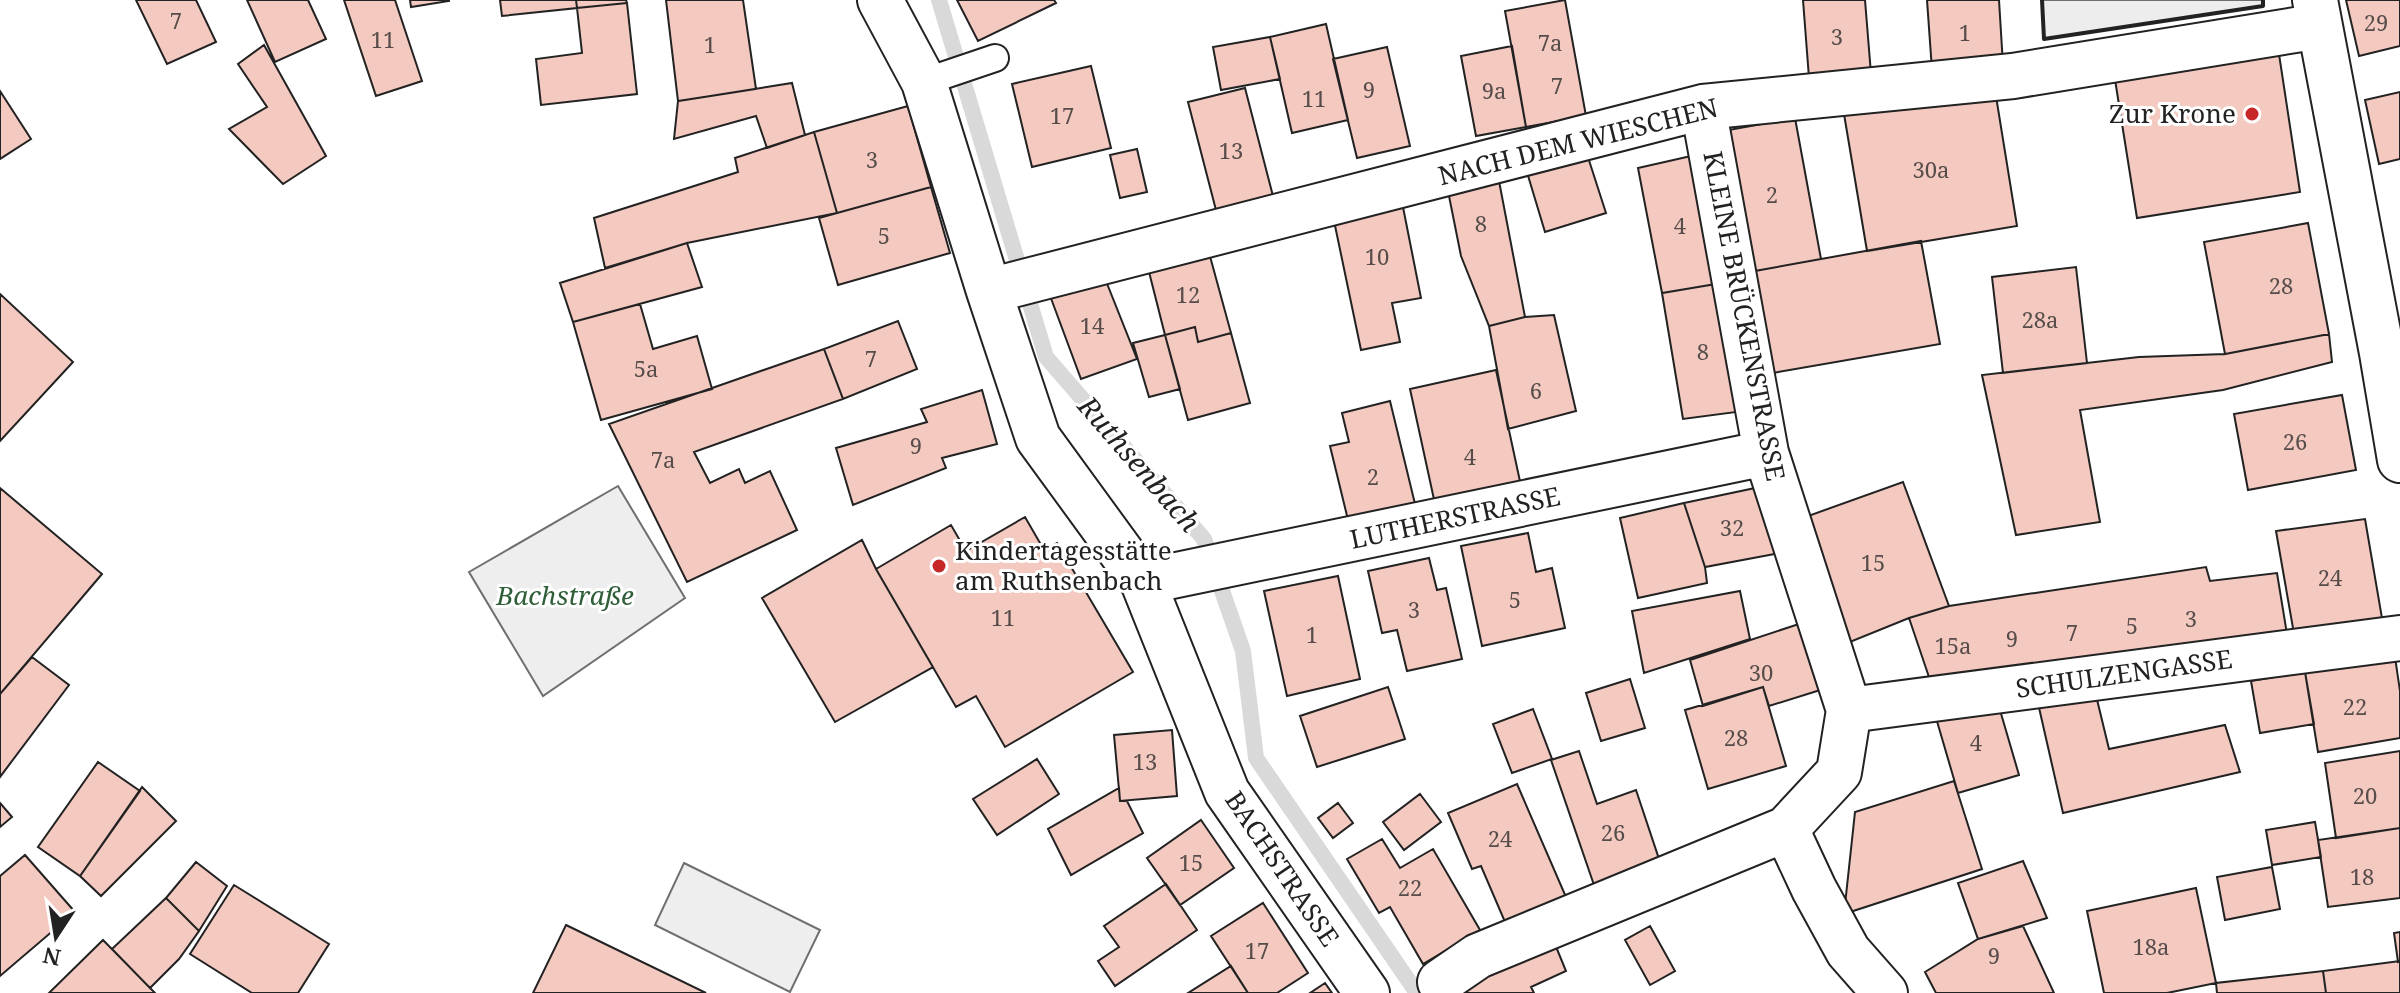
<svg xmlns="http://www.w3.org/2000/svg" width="2400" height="993" font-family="'Noto Serif',serif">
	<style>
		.green { fill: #eee; stroke: #6f6f6f; stroke-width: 2 }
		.parking { fill: #ededed; stroke: #6f6f6f; stroke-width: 2 }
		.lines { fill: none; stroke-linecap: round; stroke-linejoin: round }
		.stream { stroke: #d9d9d9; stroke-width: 16 }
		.building { fill: #f3c9c0; stroke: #222; stroke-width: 2 }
		.service-casing { stroke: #222; stroke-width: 30 }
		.minor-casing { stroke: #222; stroke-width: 48 }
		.service { stroke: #fff; stroke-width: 26 }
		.minor { stroke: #fff; stroke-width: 44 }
		.wall { stroke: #222; stroke-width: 4 }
		.poi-dot { fill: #c62828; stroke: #fff; stroke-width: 3 }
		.labels { text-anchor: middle; stroke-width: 6; stroke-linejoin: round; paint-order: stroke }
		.number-label { font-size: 22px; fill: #564c4a }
		.poi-label { font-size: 26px; fill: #222; stroke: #fff; text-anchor: end }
		.street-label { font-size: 26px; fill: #222; stroke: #fff }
		.park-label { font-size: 26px; font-style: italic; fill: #2f5e38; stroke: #fff }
		.water-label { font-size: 28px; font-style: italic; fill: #222; stroke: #fff }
	</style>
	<rect width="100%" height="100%" fill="#fff"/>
	<path class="green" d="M618 486 685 598 543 696 469 572Z
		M684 863 820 930 790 992 655 925Z"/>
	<path class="parking" d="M2042 0H2263V6L2044 39Z"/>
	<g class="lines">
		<path class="stream" d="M939 0 1046 357 1204 539 1243 651 1256 758 1417 993"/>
	</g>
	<path class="building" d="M136 0H196L216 42 167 64Z
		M247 0H308L326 39 275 62Z
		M344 0H395L422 81 376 96Z
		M410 0H449V1L411 7Z
		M500 0H576L577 8 502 16Z
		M576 0H626L627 3 577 8Z
		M666 0H743L756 89 678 101Z
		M957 0H1054L1056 3 978 41Z
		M1565 0 1586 116 1526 127 1505 11Z
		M1803 0H1865L1871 74 1809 78Z
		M1927 0H1999L2003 65 1932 70Z
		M2346 0H2400V46L2359 56Z
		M627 3 637 94 541 105 536 59 582 53 577 8Z
		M1326 24 1348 120 1292 133 1270 37Z
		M1270 37 1280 79 1221 90 1213 47Z
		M2277 41 2300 192 2137 218 2113 67Z
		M264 45 326 156 283 184 229 129 267 107 238 64Z
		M1512 46 1526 127 1476 136 1461 56Z
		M1387 47 1410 146 1357 158 1333 59Z
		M1091 66 1111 148 1032 167 1012 84Z
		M792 83 805 135 767 148 756 116 674 139 678 101Z
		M1245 88 1274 200 1217 214 1188 102Z
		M1995 90 2017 226 1867 251 1844 114Z
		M0 91 31 139 0 159Z
		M2400 92V159L2379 164 2365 100Z
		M908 106 931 187 837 213 814 132Z
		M1795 118 1821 259 1749 272 1723 131Z
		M814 132 837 213 687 243 605 268 594 218 738 172 735 158Z
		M1137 149 1147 192 1120 198 1110 155Z
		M1586 151 1606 213 1545 232 1526 169Z
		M1700 154 1722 283 1662 293 1638 168Z
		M1499 181 1525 317 1489 326 1461 256 1448 191Z
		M931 187 950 253 838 285 819 218Z
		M1402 202 1421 298 1392 303 1400 342 1361 350 1333 216Z
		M2308 223 2329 334 2225 354 2204 242Z
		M1921 241 1940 344 1767 374 1749 272Z
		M687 243 702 287 573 322 560 283Z
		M1208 249 1231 333 1198 342 1195 327 1165 335 1147 264Z
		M2076 267 2087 363 2003 373 1992 277Z
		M1104 276 1137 359 1081 379 1049 293Z
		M1722 283 1744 411 1683 419 1662 293Z
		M0 294 73 362 0 441Z
		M640 304 653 349 697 336 712 389 601 420 573 322Z
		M1554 315 1576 411 1508 429 1489 326 1525 317Z
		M898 321 917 369 843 399 824 349Z
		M1195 327 1198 342 1231 333 1250 403 1188 420 1165 335Z
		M2329 334 2332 362 2223 390 2080 410 2100 522 2016 535 1982 375 2139 357 2225 354Z
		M1165 335 1180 389 1149 397 1133 343Z
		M824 349 843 399 694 452 710 483 739 469 745 483 770 471 797 530 687 582 609 424Z
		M1496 370 1521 486 1435 504 1410 389Z
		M982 390 997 444 942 458 946 468 853 505 836 448 927 422 921 409Z
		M2342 395 2356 470 2248 490 2234 414Z
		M1390 401 1416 508 1349 524 1330 446 1349 442 1342 413Z
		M1903 482 1949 606 1909 618 1845 644 1797 520Z
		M1760 487 1780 553 1705 567 1684 503Z
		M0 488 102 574 0 694Z
		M1684 503 1705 567 1707 583 1638 598 1620 518Z
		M1025 517 1044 550 1057 543 1133 672 1005 747 976 696 956 707 876 569 951 525 966 551Z
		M2365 519 2383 624 2294 634 2276 531Z
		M1528 533 1536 572 1552 568 1565 628 1482 646 1461 546Z
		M862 540 876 569 933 667 835 722 762 598Z
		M1429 558 1437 590 1446 588 1462 659 1407 671 1397 630 1382 633 1368 571Z
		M2206 567 2210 581 2277 573 2287 634 1931 683 1909 618 1949 606Z
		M1338 576 1360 679 1287 696 1264 591Z
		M1740 591 1750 639 1644 673 1632 611Z
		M1811 620 1833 686 1769 706 1763 687 1703 706 1690 660Z
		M32 657 69 685 0 777V694Z
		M2395 657 2400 691V738L2318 752 2305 672Z
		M2305 672 2314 724 2260 733 2251 681Z
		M1630 679 1645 728 1601 741 1586 693Z
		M2093 683 2109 749 2225 725 2240 772 2063 813 2035 690Z
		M1388 687 1405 739 1317 767 1300 716Z
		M1763 687 1786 766 1708 789 1685 710Z
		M1995 693 2019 775 1958 793 1934 711Z
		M1533 709 1552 759 1512 773 1493 724Z
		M1172 730 1177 796 1120 801 1114 735Z
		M1579 751 1597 804 1636 790 1660 862 1594 885 1551 760Z
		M2400 751V828L2336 838 2325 763Z
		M1037 759 1059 794 997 835 973 799Z
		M98 762 140 791 80 876 38 847Z
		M1954 781 1982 869 1844 914 1855 812Z
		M1517 784 1566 897 1505 922 1481 866 1472 869 1448 813Z
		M142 787 176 821 101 896 80 876Z
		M1119 788 1120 801H1127L1143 833 1071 875 1048 829Z
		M1420 794 1441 822 1404 850 1383 822Z
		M0 803 12 817 0 827Z
		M1338 803 1353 823 1333 838 1318 818Z
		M1201 820 1234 868 1180 905 1147 858Z
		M2315 822 2321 857 2272 865 2266 830Z
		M2400 828V898L2328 907 2318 840Z
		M1382 839 1400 868 1433 849 1480 930 1423 964 1390 907 1379 913 1347 859Z
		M25 855 75 912 0 976V876Z
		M2023 861 2047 918 1978 939 1958 883Z
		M196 862 227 886 199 931 166 898Z
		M2272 867 2280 909 2225 920 2217 877Z
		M1166 884 1197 930 1115 986 1098 961 1119 947 1104 926Z
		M234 885 329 944 298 993H252L190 954Z
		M2196 888 2216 983 2167 993H2104L2087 911Z
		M166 898 199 931 179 959 150 988 112 949Z
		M1263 903 1308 973 1277 993H1248L1211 936Z
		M566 925 706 993H533Z
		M1650 926 1675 971 1650 985 1625 940Z
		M2023 926 2054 993H1936L1925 972 1978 939Z
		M1550 932 1566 971 1531 987 1534 993H1437Z
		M2400 932V961L2398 962 2394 933Z
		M103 940 155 993H49Z
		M2400 961V993H2326L2323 971Z
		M1231 966 1248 993H1188Z
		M2323 971 2326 993H2217L2216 983Z
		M1325 983 1332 993H1310Z"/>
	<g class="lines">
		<g class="service-casing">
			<path id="service" d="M924 82 995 58"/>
		</g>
		<g class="minor-casing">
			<path id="minor" d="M880 0 924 82 989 291 1038 438 1143 582 1227 792 1367 993
				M2315 0 2382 353 2400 460
				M989 291 1703 107 2013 76 2320 26
				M1143 582 1766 453
				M1849 710 2400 638
				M1786 829 1814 889 1848 951 1885 993
				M1440 982 1478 956 1786 829 1839 772 1849 710 1766 453 1703 107"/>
		</g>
		<use href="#service" class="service"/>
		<use href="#minor" class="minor"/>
		<path class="wall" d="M2042 0 2044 39 2263 6V0"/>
	</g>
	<g class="poi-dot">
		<circle cx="2252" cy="114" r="8"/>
		<circle cx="939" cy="566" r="8"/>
	</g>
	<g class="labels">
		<g class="number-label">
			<text x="176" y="29">7</text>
			<text x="2376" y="31">29</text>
			<text x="1965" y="41">1</text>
			<text x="1837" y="45">3</text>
			<text x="383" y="48">11</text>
			<text x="1550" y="51">7a</text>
			<text x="710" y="53">1</text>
			<text x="1557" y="94">7</text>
			<text x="1369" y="98">9</text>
			<text x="1494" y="99">9a</text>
			<text x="1314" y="107">11</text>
			<text x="1062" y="124">17</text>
			<text x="1231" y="159">13</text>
			<text x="872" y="168">3</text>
			<text x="1931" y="178">30a</text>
			<text x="1772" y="203">2</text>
			<text x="1481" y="232">8</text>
			<text x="1680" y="234">4</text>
			<text x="884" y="244">5</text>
			<text x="1377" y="265">10</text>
			<text x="2281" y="294">28</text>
			<text x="1188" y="303">12</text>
			<text x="2040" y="328">28a</text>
			<text x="1092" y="334">14</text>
			<text x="1703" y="360">8</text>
			<text x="871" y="367">7</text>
			<text x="646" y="377">5a</text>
			<text x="1536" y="399">6</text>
			<text x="2295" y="450">26</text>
			<text x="916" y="454">9</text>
			<text x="1470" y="465">4</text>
			<text x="663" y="468">7a</text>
			<text x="1373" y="485">2</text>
			<text x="1732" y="536">32</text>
			<text x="1873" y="571">15</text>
			<text x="2330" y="586">24</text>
			<text x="1515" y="608">5</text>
			<text x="1414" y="618">3</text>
			<text x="1003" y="626">11</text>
			<text x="2191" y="627">3</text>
			<text x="2132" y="634">5</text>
			<text x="2072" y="641">7</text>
			<text x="1312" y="643">1</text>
			<text x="2012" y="647">9</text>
			<text x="1953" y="654">15a</text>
			<text x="1761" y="681">30</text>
			<text x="2355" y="715">22</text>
			<text x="1736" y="746">28</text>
			<text x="1976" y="751">4</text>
			<text x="1145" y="770">13</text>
			<text x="2365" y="804">20</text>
			<text x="1613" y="841">26</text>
			<text x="1500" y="847">24</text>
			<text x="1191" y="871">15</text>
			<text x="2362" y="885">18</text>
			<text x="1410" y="896">22</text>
			<text x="2151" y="955">18a</text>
			<text x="1257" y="959">17</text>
			<text x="1994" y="964">9</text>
		</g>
		<g class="poi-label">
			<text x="2236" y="123">Zur Krone</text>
			<text x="955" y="560" text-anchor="start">Kindertagesstätte<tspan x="955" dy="30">am Ruthsenbach</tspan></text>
		</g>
		<g class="street-label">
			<text transform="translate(1578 142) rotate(-14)" y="9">NACH DEM WIESCHEN</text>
			<text transform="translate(1744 316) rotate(79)" y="9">KLEINE BRÜCKENSTRASSE</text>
			<text transform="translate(1455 518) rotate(-12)" y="9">LUTHERSTRASSE</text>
			<text transform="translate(2124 674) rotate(-8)" y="9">SCHULZENGASSE</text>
			<text transform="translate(1282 869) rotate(56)" y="9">BACHSTRASSE</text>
		</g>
		<g class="park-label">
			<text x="565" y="605">Bachstraße</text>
		</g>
		<g class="water-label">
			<text transform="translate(1139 464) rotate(49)" y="10">Ruthsenbach</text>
		</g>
	</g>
	<g transform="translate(56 937) rotate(192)" stroke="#ffffff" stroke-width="6" paint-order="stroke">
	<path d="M0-6L14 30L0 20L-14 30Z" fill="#222222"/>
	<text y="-12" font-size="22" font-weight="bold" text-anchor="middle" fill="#222222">N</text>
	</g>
</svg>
